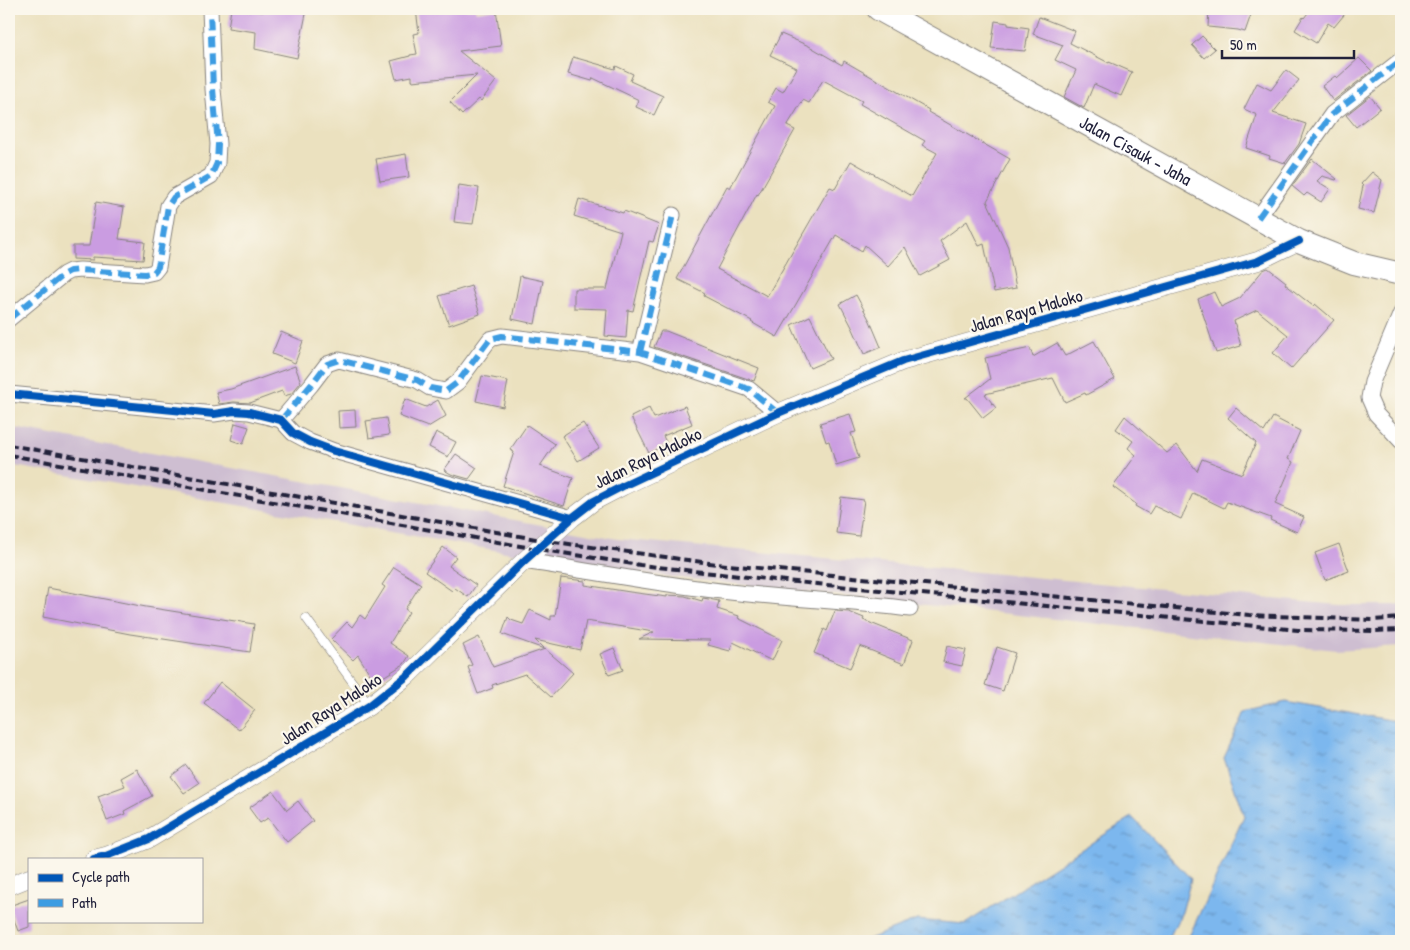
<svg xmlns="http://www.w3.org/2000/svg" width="1410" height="950" font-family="'Patrick Hand',sans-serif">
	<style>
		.industrial { fill: #cebed1 }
		.water { fill: url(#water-ripples); stroke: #4f6c94 }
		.building { fill: #ca9ce1; fill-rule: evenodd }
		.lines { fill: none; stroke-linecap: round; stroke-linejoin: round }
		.service-casing { stroke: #86827d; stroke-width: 9 }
		.minor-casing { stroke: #86827d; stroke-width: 17 }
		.tertiary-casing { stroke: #86827d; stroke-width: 19 }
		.primary-casing { stroke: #86827d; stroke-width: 24 }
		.service { stroke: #fff; stroke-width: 8 }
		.minor { stroke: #fff; stroke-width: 15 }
		.tertiary { stroke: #fff; stroke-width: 18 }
		.primary { stroke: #fff; stroke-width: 22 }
		.rail { stroke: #22223b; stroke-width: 4; stroke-dasharray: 8 4; stroke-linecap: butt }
		.quiet { stroke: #3c9ce2; stroke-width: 6; stroke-dasharray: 12 6; stroke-linecap: butt }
		.cycleway-casing { stroke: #fbf7ec; stroke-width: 11 }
		.cycleway { stroke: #0057b8; stroke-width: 8 }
		.labels { text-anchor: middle; stroke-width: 4.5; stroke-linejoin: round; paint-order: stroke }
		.street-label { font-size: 18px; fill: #22223b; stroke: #fbf7ec }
	</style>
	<defs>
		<pattern id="water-ripples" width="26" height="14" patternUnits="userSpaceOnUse" patternTransform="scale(1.25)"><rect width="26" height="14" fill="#7cb7ee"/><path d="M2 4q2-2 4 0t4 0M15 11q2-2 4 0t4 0" fill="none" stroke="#6594c2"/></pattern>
	</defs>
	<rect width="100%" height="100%" fill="#fbf7ec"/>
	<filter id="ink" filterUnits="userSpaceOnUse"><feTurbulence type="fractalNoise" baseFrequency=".02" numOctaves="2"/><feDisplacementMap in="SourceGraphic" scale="10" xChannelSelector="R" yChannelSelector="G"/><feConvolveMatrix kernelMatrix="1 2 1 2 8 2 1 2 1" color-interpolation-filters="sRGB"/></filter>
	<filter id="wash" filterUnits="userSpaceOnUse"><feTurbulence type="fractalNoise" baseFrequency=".0096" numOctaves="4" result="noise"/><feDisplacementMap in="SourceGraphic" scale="20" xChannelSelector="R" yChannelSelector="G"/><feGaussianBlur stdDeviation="1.12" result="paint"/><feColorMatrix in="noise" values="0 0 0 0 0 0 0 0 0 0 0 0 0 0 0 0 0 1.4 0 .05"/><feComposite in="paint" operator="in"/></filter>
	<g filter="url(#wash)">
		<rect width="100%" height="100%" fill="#ebe1bf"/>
		<path class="industrial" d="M9 427 618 539 1339 605H1401V646L1336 650 608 570 9 465Z"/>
		<path class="water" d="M1285 702 1401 722V941H1187L1244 816 1224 758 1245 712Z
			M1132 817 1191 879 1182 912 1169 938 1173 941H863L917 920 965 924Z"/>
		<g id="blocks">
			<path class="building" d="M231 9 263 12V9H307L297 58 255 49 256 32 228 28Z
				M416 9H475L476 12 496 9 501 46 459 51 496 81 481 101 479 99 462 115 450 102 477 75 412 81V76L396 79 391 61 410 56V55L417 54 413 34 419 33Z
				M1209 9H1253L1245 32 1238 30 1208 27Z
				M1311 9H1349L1334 27 1328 23 1316 43 1295 30 1303 17 1304 18Z
				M1039 17 1075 31 1070 43 1109 63V62L1132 72 1121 96 1094 84 1084 108 1064 97 1076 70 1055 60 1063 45 1033 34Z
				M995 21 1008 23V25L1029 28 1025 51 991 48Z
				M781 34 809 46 842 65 844 61 929 110 928 112 1010 159 987 201 1008 247 1016 288 994 292 984 244 979 246 967 221 940 241 950 260 920 276 905 247 888 266 865 245 862 251 836 235 777 337 751 322 752 321 704 296 705 293 677 279 727 186 730 188 775 106 768 102 776 88 783 92 797 68 770 55ZM823 80 862 101 860 104 925 141 922 145 937 153 912 196 851 161 835 189 830 187 767 296 717 269 757 194 758 195 795 130 787 126 803 100 809 103Z
				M1202 36 1215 49 1204 58 1192 45Z
				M573 57 615 69 616 66 633 74 630 81 663 96 654 115 636 107 639 100 593 78 592 81 568 74Z
				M1359 58 1372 71 1333 101 1322 86 1335 76 1337 78Z
				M1286 70 1299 80 1273 113 1306 124 1299 144 1285 163 1269 158 1270 156 1246 148 1257 115 1244 109 1257 83 1271 90Z
				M1370 96 1380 108 1356 127 1346 115Z
				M406 154 409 177 380 181 376 159Z
				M1312 159 1337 179 1336 180 1322 176 1317 181 1330 189 1321 202 1307 193 1304 196 1292 186Z
				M1372 172 1382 180 1374 213 1358 209 1363 186 1361 184Z
				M459 185 479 188 473 224 454 222Z
				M579 199 623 213 624 211 659 225 653 242 649 241 633 311 628 310 626 338 605 336 607 309 574 308V289H607L621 231 574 216Z
				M96 202 124 207 119 239 145 242 143 260 93 257V260L73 259V246H89Z
				M1268 268 1286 282 1285 284 1313 306 1315 304 1334 320 1291 369 1273 353 1288 335 1257 310 1234 321 1241 346 1216 353 1198 299 1214 292 1221 307 1240 298 1263 270Z
				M520 276 543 281 535 324 512 319Z
				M471 286 480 314 449 325 439 296Z
				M856 295 870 321 881 347 864 354 853 329 840 304Z
				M810 316 831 359 810 368 791 325Z
				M661 331H666L759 368 754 381 654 347Z
				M281 332 303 341 295 363 272 354Z
				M1094 341 1115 379 1086 395 1085 393 1065 402 1053 378 985 394 996 408 983 418 967 398H965L990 379 985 358 1030 348 1033 357 1057 343 1065 356Z
				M295 366 301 382 291 394 284 396 282 391 250 403 234 402 219 404 216 392 231 389Z
				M482 376 508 381 503 407 476 401Z
				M405 399 426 407 438 400 446 416 428 427 399 416Z
				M685 406 692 424 663 436 667 444 649 453 631 417 649 408 654 418Z
				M1236 408 1264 432 1273 417 1300 431 1288 459 1293 462 1275 504 1304 517 1297 532 1270 520 1271 518 1227 502 1224 508 1193 493 1181 519 1154 506 1149 514 1135 506 1136 504 1113 487 1136 455 1128 448 1133 441 1116 429 1125 416 1167 453 1177 445 1197 471 1202 459 1242 474 1256 443 1228 418Z
				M355 410 356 427 339 428 338 411Z
				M850 414 856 432 851 433 859 458 836 465 829 441 826 442 820 423Z
				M386 418 389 435 369 438 366 421Z
				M235 423 249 427 243 444 231 440Z
				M583 423 599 448 578 461 562 436Z
				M527 425 555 444 540 466 573 478 564 506 503 486 514 452 510 450Z
				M436 432 456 442 448 457 429 447Z
				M456 454 477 468 469 479 451 474 444 470Z
				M841 497 864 500 859 536 836 533Z
				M1339 544 1349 571 1325 580 1315 553Z
				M443 547 456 557 449 566 476 585 468 597 455 588 452 591 425 572Z
				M394 567 421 584 405 609 409 612 390 643 409 656 404 664 375 682 358 655 353 660 331 639 347 622 352 627 360 615 365 619 385 587 382 585Z
				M561 578 585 581V585L630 592 667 597V595L685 596 702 601 703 598 719 601 717 609 739 616 738 618 782 640 772 661 733 642 730 651 708 645 710 640 639 639 654 632 586 621 580 650 535 640 544 649 502 634 508 617 511 620 523 624 530 610 551 620V616H555Z
				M48 588 146 607 254 624 250 652 130 634 43 617Z
				M835 611 849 612 864 618 863 620 913 640 904 664 860 646 850 668 814 653 824 629 827 631Z
				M479 637 493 667 545 649 573 673 551 697 525 674 492 685 493 688 478 694 468 667 472 665 463 645Z
				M947 646 966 650 962 666 943 662Z
				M997 647 1015 653 1003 691 985 685Z
				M614 648 623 670 609 675 600 654Z
				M220 682 255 710 239 730 204 703Z
				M186 765 199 783 184 793 171 776Z
				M137 769 152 796 124 811 125 814 107 821 98 796 125 786 121 778Z
				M273 791 287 810 298 801 313 821 287 842 268 818 260 823 249 808Z
				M29 899V927L18 931 9 906Z"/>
		</g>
	</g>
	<g filter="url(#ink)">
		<use href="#blocks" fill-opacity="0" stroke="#86827d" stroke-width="1"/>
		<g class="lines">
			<g class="service-casing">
				<path id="service" d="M306 618 369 705"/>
			</g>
			<g class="minor-casing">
				<path id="minor" d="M1258 218 1332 114 1401 60
					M1401 313 1372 382 1369 398 1376 414 1401 441
					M9 319 64 274 70 271 80 270 145 274 154 272 158 267 168 206 174 197 211 176 217 163 218 144 213 89 210 9
					M640 352 673 215
					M9 394 184 411 214 414 234 411 249 412 281 420 293 433 310 442 334 451 572 518
					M281 420 311 385 327 364 339 360 417 380 430 388 446 391 458 382 490 339 502 336 640 352 749 389 778 413
					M524 561C596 572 667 586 739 593 796 599 854 602 910 609"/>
			</g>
			<g class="tertiary-casing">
				<path id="tertiary" d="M94 859 106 856 149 839 369 706 407 676 524 561 572 518 594 501 623 486 778 413 903 361 1258 261 1299 241
					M9 886 29 878"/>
			</g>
			<g class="primary-casing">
				<g id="primary">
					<path id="s1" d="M878 9 1299 241 1354 263 1401 274"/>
				</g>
			</g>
			<use href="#service" class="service"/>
			<use href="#minor" class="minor"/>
			<use href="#tertiary" class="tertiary"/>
			<use href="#primary" class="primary"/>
			<path class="rail" d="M9 445 547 541 717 564 1249 615 1373 620 1401 618
				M9 455 537 549 640 565 775 580 1298 630 1374 631 1401 630"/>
			<path class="quiet" d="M1258 218 1332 114 1401 60
				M9 319 64 274 70 271 80 270 145 274 154 272 158 267 168 206 174 197 211 176 217 163 218 144 213 89 210 9
				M640 352 673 215
				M281 420 311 385 327 364 339 360 417 380 430 388 446 391 458 382 490 339 502 336 640 352 749 389 778 413"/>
			<g class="cycleway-casing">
				<path id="cycleway" d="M9 394 184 411 214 414 234 411 249 412 281 420 293 433 310 442 334 451 572 518
					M94 859 106 856 149 839 369 706 407 676 524 561 572 518 594 501 623 486 778 413 903 361 1258 261 1299 241"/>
			</g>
			<use href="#cycleway" class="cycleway"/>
		</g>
	</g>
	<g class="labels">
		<g class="street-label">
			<text dy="6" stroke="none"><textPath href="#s1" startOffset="294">Jalan Cisauk - Jaha</textPath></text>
			<text transform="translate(1026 311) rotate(-16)" y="6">Jalan Raya Maloko</text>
			<text transform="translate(648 458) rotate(-26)" y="6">Jalan Raya Maloko</text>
			<text transform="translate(331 709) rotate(-33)" y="6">Jalan Raya Maloko</text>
		</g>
	</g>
	<rect width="1410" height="950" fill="none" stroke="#fbf7ec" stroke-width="30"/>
	<rect x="28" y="858" width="175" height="65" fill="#fbf7ec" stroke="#a4a2a5"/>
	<rect x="38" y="874" width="25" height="8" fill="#0057b8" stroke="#a4a2a5"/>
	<text x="72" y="882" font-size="15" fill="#22223b">Cycle path</text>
	<rect x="38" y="899" width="25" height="8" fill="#3c9ce2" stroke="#a4a2a5"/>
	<text x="72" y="908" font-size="15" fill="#22223b">Path</text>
	<path d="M1222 50v8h132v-8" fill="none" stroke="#22223b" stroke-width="2.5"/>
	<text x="1230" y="50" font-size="15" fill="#22223b" stroke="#fbf7ec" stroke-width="4" paint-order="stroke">50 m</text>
</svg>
